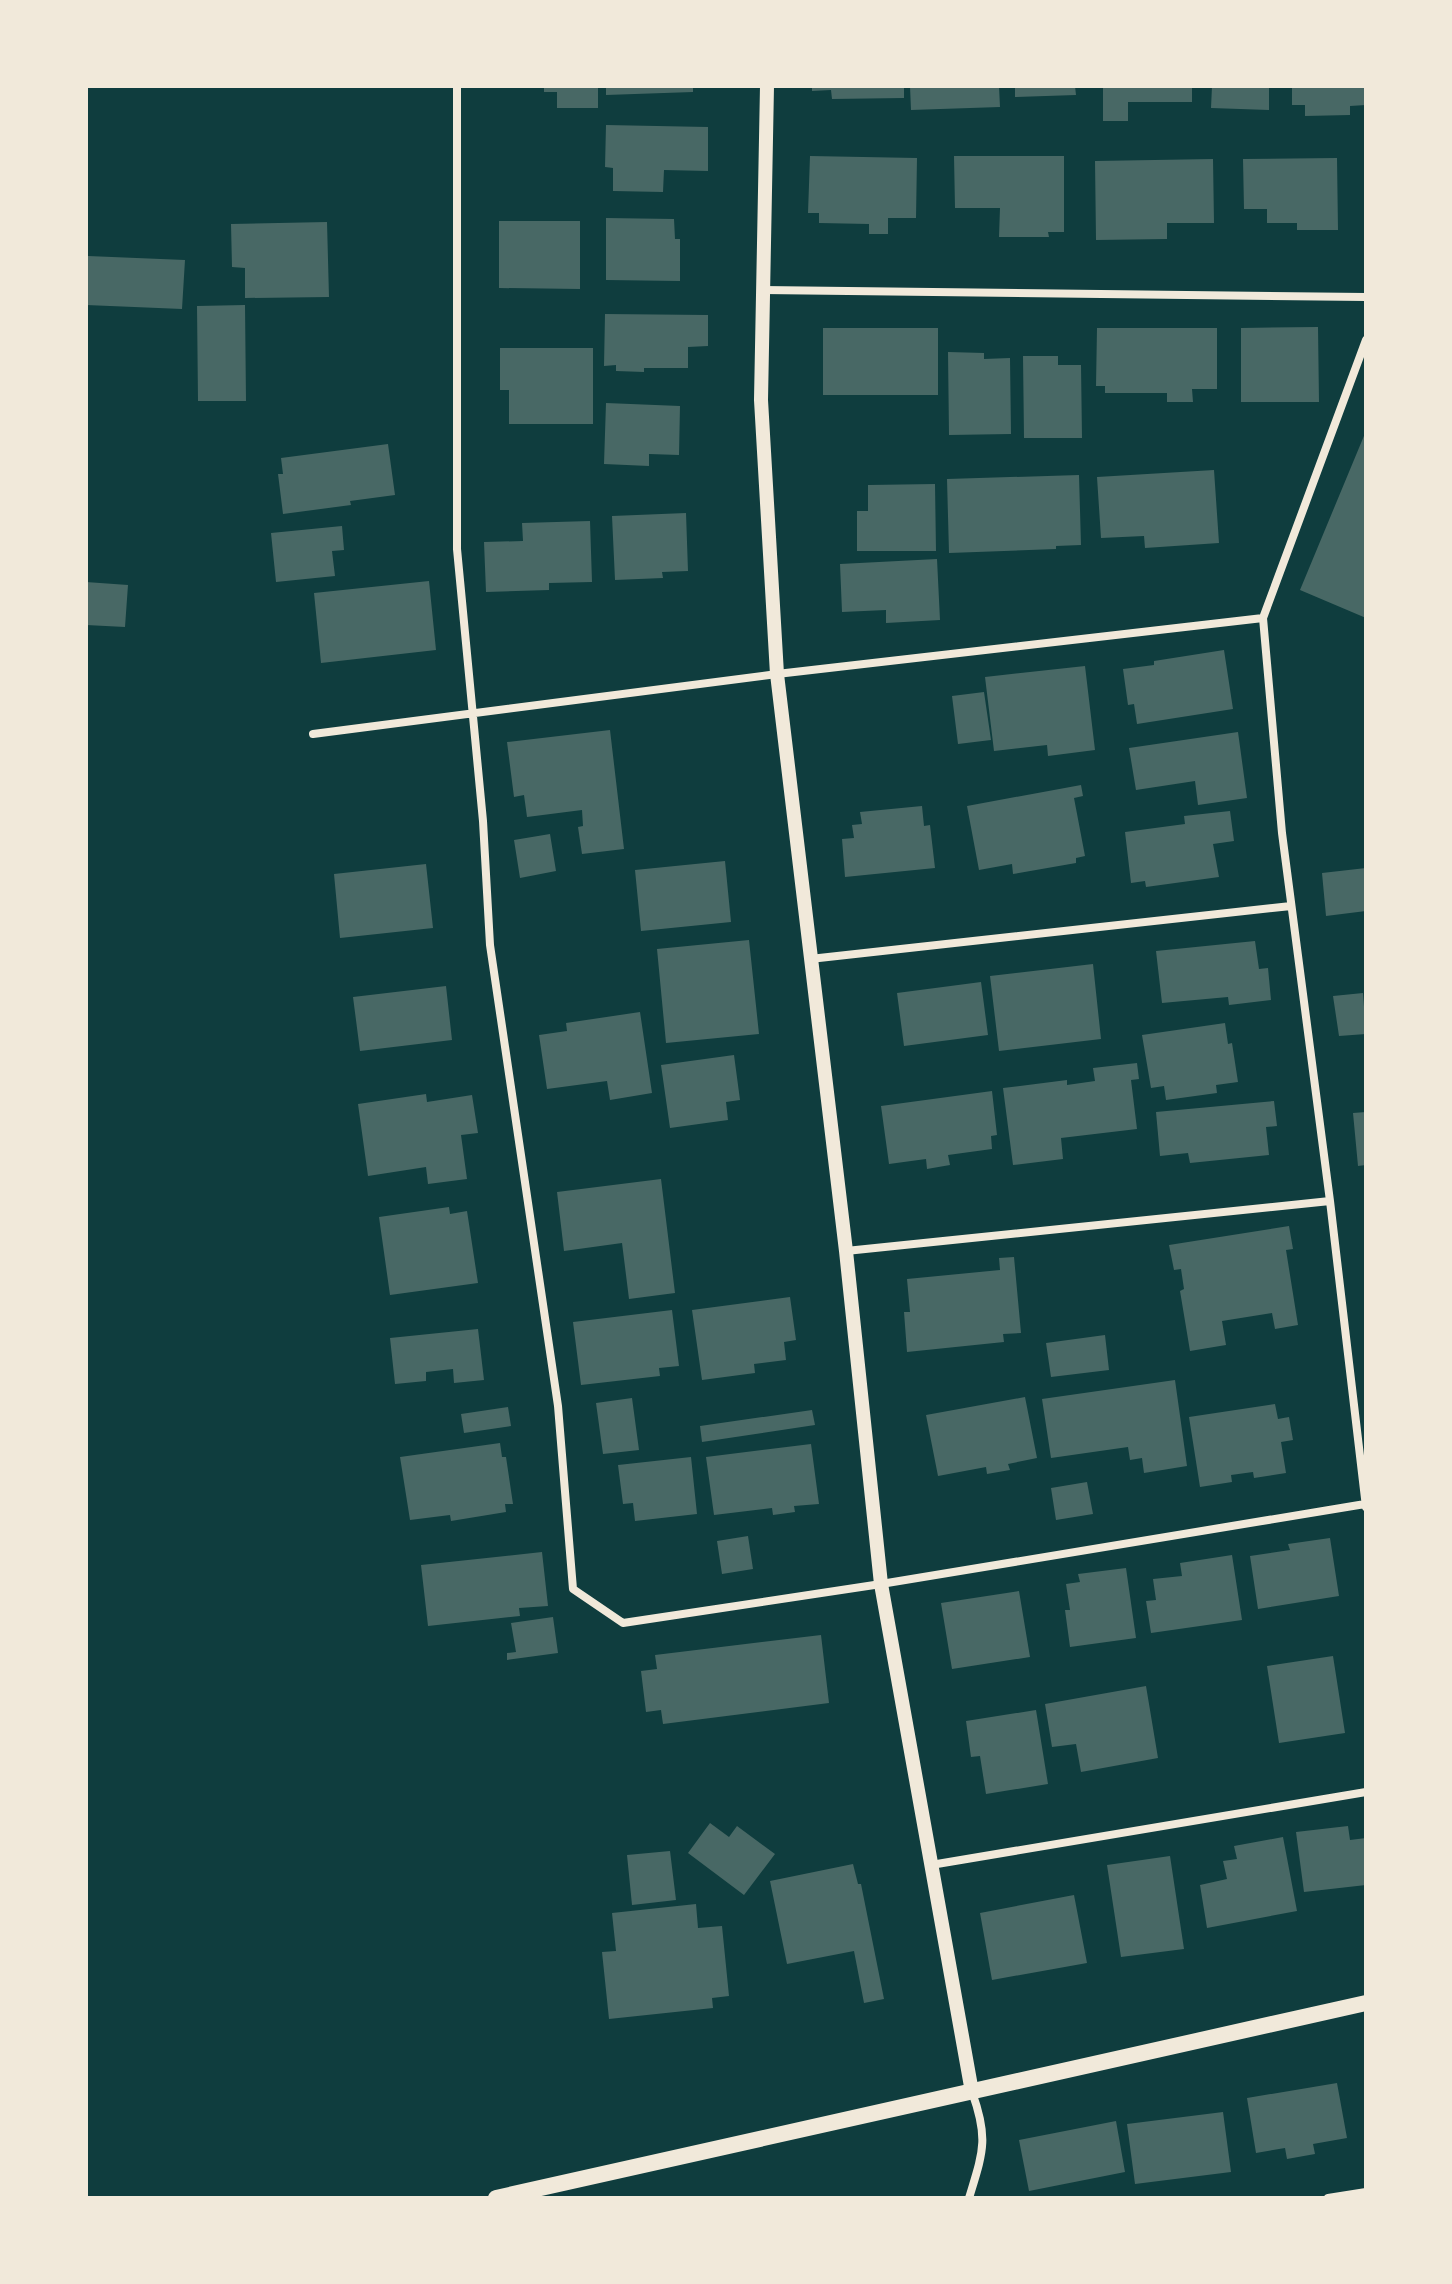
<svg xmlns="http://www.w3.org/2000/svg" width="1452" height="2284" font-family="Arial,sans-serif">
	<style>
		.building { fill: #486865 }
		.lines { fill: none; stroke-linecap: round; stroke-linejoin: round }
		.minor { stroke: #f1e9da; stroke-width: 8 }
		.tertiary { stroke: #f1e9da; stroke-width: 14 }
		.secondary { stroke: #f1e9da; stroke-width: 16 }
	</style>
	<rect width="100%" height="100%" fill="#0f3d3e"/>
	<path class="building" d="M544 86H598V108H557V92H544Z
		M606 86H693V92L606 95Z
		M812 86H904V98L832 99 831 90 812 91Z
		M910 86H999L1000 107 911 110Z
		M1015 86H1075L1076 95 1015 97Z
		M1103 86H1192V102H1128V121H1103Z
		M1212 86H1269V110L1211 108Z
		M1292 86H1366V105L1350 106V115L1305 116V105H1292Z
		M606 125 708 127V171L664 170 663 192 613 191V168L605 167Z
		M810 156 917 158 916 218H888V234H869V224L819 223V213H808Z
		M954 156H1064V232H1048L1049 237H999L1000 208H955Z
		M1337 158 1338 230H1297V223H1267V209H1244L1243 159Z
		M1213 159 1214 223H1167V239L1096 240 1095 161Z
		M606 218 674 219 675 239H680V281L606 280Z
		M499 221H580V289L499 288Z
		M327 222 329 297 245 298V268L232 267 231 224Z
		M88 256 185 260 182 309 86 305Z
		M245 305 246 401H198L197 306Z
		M605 314 708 315V346L688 347V368H644V372L616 371V365L604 366Z
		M1318 327 1319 402H1241V328Z
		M823 328H938V395H823Z
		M1097 328H1217V389H1192L1193 402H1167V393H1105V386H1096Z
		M500 348H593V424H509V390H500Z
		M948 352 984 353V359L1010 358 1011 434 949 435Z
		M1023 356H1058V365H1081L1082 438H1024Z
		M606 403 680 406 679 455 649 454V466L604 464Z
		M1366 431V618L1300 590Z
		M388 444 395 495 350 501 351 505 283 514 278 474H283L281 458Z
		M1214 470 1219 543 1145 548 1144 536 1101 538 1097 477Z
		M1079 475 1081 545 1056 546V549L949 553 947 479Z
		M935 484 936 551H857V511H868V485Z
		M686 513 688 571 662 572 663 578 615 580 612 516Z
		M590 521 592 582 549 583V590L486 592 484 542 523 541 522 523Z
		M342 526 344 550 332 551 335 576 276 582 271 533Z
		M937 559 940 620 886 623V610L842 612 840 564Z
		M429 581 436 650 321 663 314 593Z
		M86 582 128 585 125 627 86 625Z
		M1224 650 1233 709 1137 724 1134 704 1128 705 1123 669 1154 665V661Z
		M1085 666 1095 750 1048 756 1047 745 994 751 985 677Z
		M984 692 991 740 958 744 952 696Z
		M610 730 624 849 582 854 578 827 583 826 582 810 527 817 524 795 514 797 507 742Z
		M1238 732 1247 798 1198 805 1195 781 1136 790 1129 748Z
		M1081 785 1083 796 1074 798 1085 856 1076 858V863L1013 874 1012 864 979 870 967 806Z
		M922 806 924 826 930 825 935 868 845 877 842 839 854 838 852 825 862 824 860 812Z
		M1230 811 1234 841 1213 844 1219 877 1146 887 1145 881 1131 883 1125 832 1185 824 1184 816Z
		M550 834 556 871 520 878 514 840Z
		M725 861 731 922 641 931 635 870Z
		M426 864 433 928 340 938 334 874Z
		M1366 868V911L1326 916 1322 873Z
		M749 940 759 1034 666 1043 657 949Z
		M1255 941 1259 969 1268 968 1271 1000 1229 1005 1228 997 1162 1003 1156 951Z
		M1093 964 1101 1039 999 1051 990 976Z
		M981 982 988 1035 904 1046 897 993Z
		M446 986 452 1040 360 1051 353 997Z
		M1363 993 1366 1034 1339 1036 1333 996Z
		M640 1012 652 1093 610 1100 607 1081 547 1089 539 1035 567 1031 566 1023Z
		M1225 1023 1228 1044 1232 1043 1238 1082 1216 1085 1217 1093 1166 1100 1164 1086 1151 1088 1142 1035Z
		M734 1055 740 1100 726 1102 728 1120 670 1128 661 1065Z
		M1137 1063 1139 1079 1131 1080 1137 1129 1061 1138 1063 1159 1013 1165 1003 1088 1067 1080V1085L1095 1081 1093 1068Z
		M992 1091 997 1135 991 1136 992 1149 948 1155 950 1165 927 1169 926 1159 889 1164 881 1106Z
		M426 1094 427 1102 472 1095 478 1133 461 1135 467 1179 428 1184 426 1167 368 1176 358 1104Z
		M1274 1101 1277 1126 1266 1127 1269 1155 1190 1163 1188 1153 1160 1156 1156 1112Z
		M1366 1112V1165L1358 1166 1353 1113Z
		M661 1179 675 1293 629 1299 622 1243 564 1251 557 1192Z
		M449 1207 450 1214 467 1211 478 1283 390 1295 379 1217Z
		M1289 1226 1293 1249 1286 1250 1298 1325 1275 1329 1272 1313 1222 1321 1226 1345 1190 1351 1180 1291 1184 1289 1181 1269 1174 1270 1169 1245Z
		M1014 1257 1021 1333 1003 1334 1004 1342 907 1352 904 1312H910L907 1279 1000 1270 999 1258Z
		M790 1297 796 1340 784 1342 786 1360 754 1364 755 1373 702 1380 692 1310Z
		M672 1310 679 1366 659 1368 660 1376 581 1385 573 1322Z
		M478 1329 484 1380 454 1383 453 1369 426 1372V1381L395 1384 390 1338Z
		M1105 1335 1109 1370 1051 1377 1046 1343Z
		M1175 1380 1187 1466 1144 1473 1142 1458 1130 1460 1128 1447 1051 1458 1042 1399Z
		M1025 1397 1037 1458 1008 1464 1010 1470 987 1474 986 1467 938 1476 926 1415Z
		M632 1398 639 1450 603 1454 596 1403Z
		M1275 1404 1278 1419 1289 1417 1293 1440 1281 1442 1286 1473 1254 1478 1253 1472 1231 1475 1232 1482 1200 1487 1189 1417Z
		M508 1407 511 1426 464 1433 461 1414Z
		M812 1410 815 1425 702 1442 700 1426Z
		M500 1443 502 1457H506L513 1504H505L506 1512 451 1521 450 1515 410 1520 400 1457Z
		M811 1444 819 1504 794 1506 795 1512 773 1515 772 1508 714 1515 706 1457Z
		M691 1457 697 1514 635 1521 633 1503 623 1504 618 1465Z
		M1087 1482 1093 1514 1056 1520 1051 1488Z
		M748 1536 753 1569 722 1574 717 1541Z
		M1330 1538 1339 1596 1258 1609 1250 1556 1290 1550 1288 1544Z
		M542 1552 548 1606 519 1608 520 1616 428 1626 421 1565Z
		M1232 1555 1242 1620 1151 1633 1146 1601 1156 1600 1153 1579 1182 1576 1180 1563Z
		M1126 1568 1136 1638 1070 1647 1065 1610H1070L1066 1584 1080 1582 1078 1574Z
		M1019 1591 1030 1657 952 1669 941 1603Z
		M553 1617 558 1653 507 1660V1653L516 1652 511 1623Z
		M821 1635 829 1703 663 1724 661 1710 646 1712 641 1671 657 1669 655 1655Z
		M1333 1656 1345 1733 1279 1743 1267 1666Z
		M1146 1686 1158 1758 1081 1772 1076 1744 1052 1747 1045 1704Z
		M1036 1710 1048 1784 986 1794 980 1756 971 1757 966 1721Z
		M710 1823 729 1837 737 1826 775 1854 744 1895 688 1853Z
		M1348 1826 1350 1840 1366 1838V1885L1304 1892 1296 1832Z
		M1283 1837 1297 1911 1207 1928 1200 1885 1227 1879 1223 1861 1237 1859 1234 1846Z
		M670 1851 676 1900 632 1905 627 1855Z
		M1170 1856 1184 1949 1121 1957 1107 1865Z
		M853 1864 858 1884H861L884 1999 864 2003 854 1951 787 1964 770 1881Z
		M1074 1895 1087 1963 992 1980 980 1913Z
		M696 1904 698 1928 722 1926 729 1996 712 1998 713 2008 609 2019 602 1952 616 1951 612 1913Z
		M1337 2083 1347 2138 1313 2144 1315 2154 1287 2159 1285 2148 1256 2153 1247 2098Z
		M1223 2112 1231 2172 1135 2184 1127 2124Z
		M1116 2121 1125 2172 1029 2191 1019 2140Z"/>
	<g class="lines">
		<path class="minor" d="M457 86V549L483 821 490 945 558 1406 573 1589 623 1623 881 1584 1365 1504
			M763 290 1366 297
			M313 734 777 674 1263 618
			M810 959 1291 906
			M846 1251 1330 1201
			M1366 1507 1330 1201 1282 833 1263 618 1366 340
			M931 1865 1366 1792
			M969 2198C983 2152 989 2139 972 2092
			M1328 2198 1366 2192"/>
		<path class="tertiary" d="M767 86 761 400 777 674 846 1251 881 1584 972 2092"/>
		<path class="secondary" d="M496 2198 1366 2003"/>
	</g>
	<rect width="1452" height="2284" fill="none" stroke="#f1e9da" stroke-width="176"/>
</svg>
